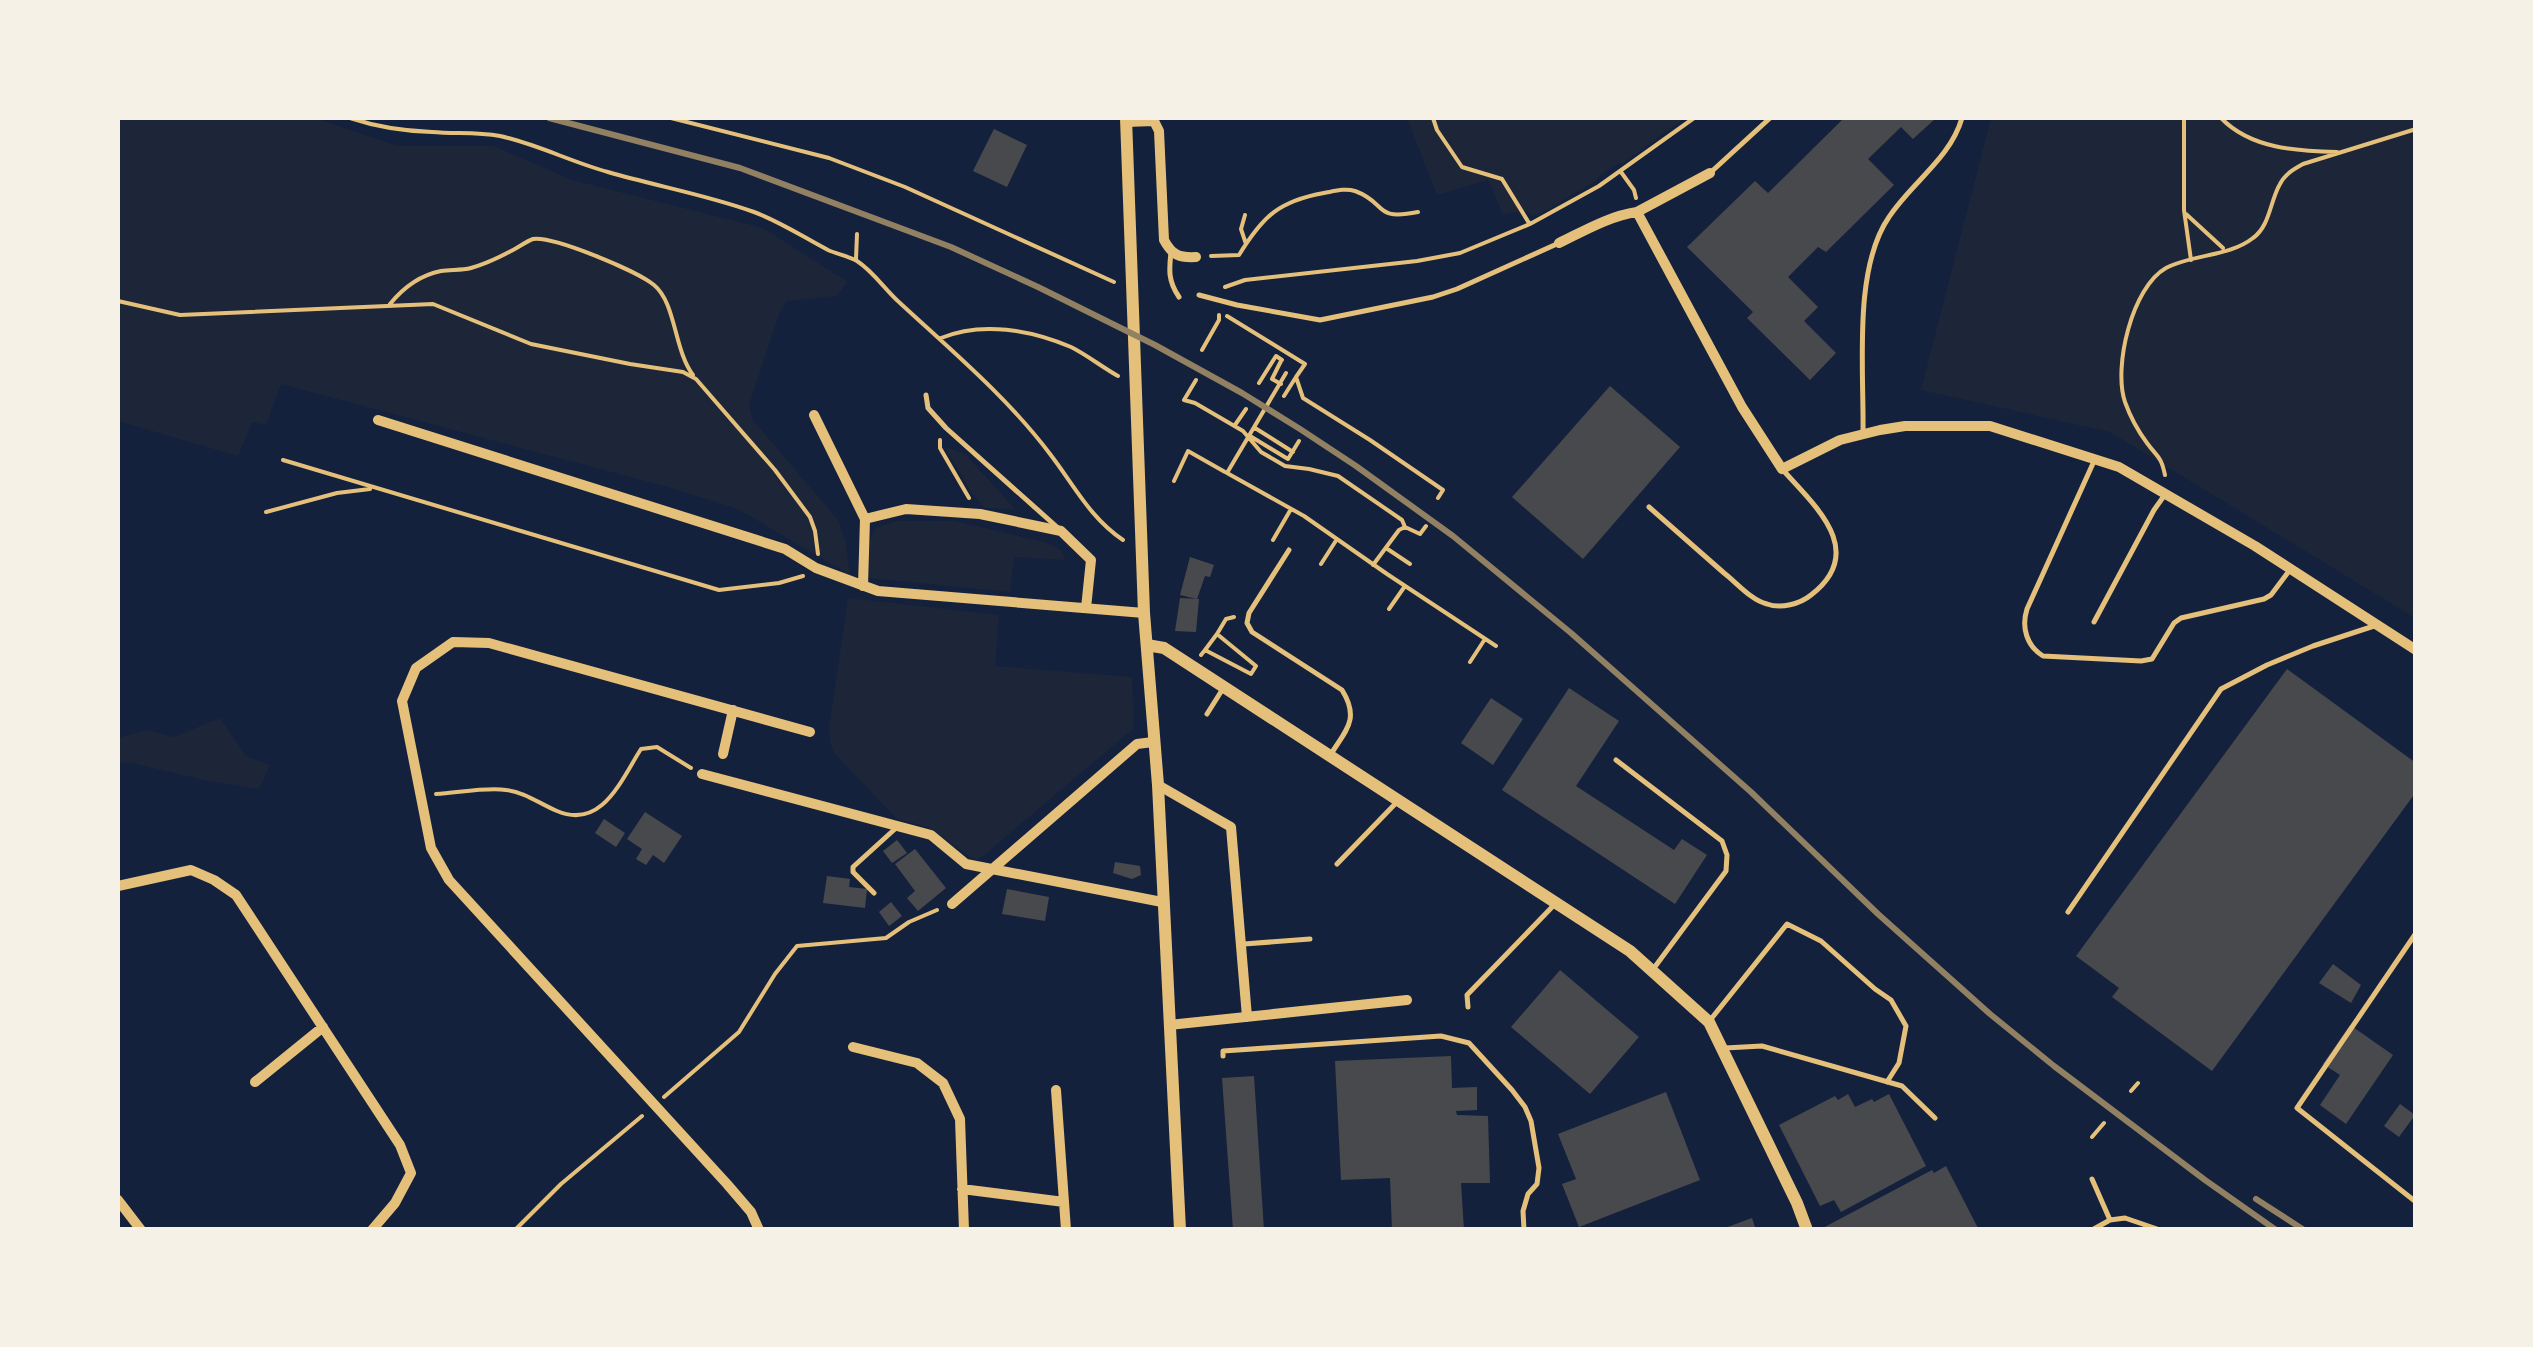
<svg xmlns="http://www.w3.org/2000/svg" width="2533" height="1347" font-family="Lora,serif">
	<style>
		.green { fill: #1d2539 }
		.building { fill: #48494c }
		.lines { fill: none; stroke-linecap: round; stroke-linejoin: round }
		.path { stroke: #e5c07b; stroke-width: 4 }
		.service { stroke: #e5c07b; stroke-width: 5 }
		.minor { stroke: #e5c07b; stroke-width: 10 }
		.tertiary { stroke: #e5c07b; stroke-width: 12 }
		.rail { stroke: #918062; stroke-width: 6 }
	</style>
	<rect width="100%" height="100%" fill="#14213d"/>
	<path class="green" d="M118 118H315L397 146H494L572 180 763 228 848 282 836 296 786 301 779 314 749 405 752 419 838 520 845 540 850 575 738 509 668 487 281 384 266 425 252 422 238 456 118 421Z
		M1407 118H1685L1623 163H1619L1599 176 1597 180 1540 214 1532 216 1525 210 1503 215 1488 180 1437 195Z
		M1991 118H2415V618L2110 432 1921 390Z
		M945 447 965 454 1015 509 985 508 971 492Z
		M897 521H955L1048 543 1061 550 1065 560 1014 557 1010 592 869 578V542L875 528Z
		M848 598 999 615 995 666 1132 677 1134 728 978 860 970 857 929 827 897 819 834 753 830 741 829 729Z
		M220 718 246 756 270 765 259 789 204 780 133 763 118 762V738L146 730 174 737Z"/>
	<path class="building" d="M1844 118H1936L1913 139 1901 127 1868 159 1894 185 1826 252 1818 247 1788 277 1818 307 1804 321 1836 353 1810 380 1747 318 1753 312 1687 247 1755 181 1768 193Z
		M994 129 1027 145 1007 187 973 171Z
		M1610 386 1680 447 1583 559 1512 497Z
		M1190 557 1214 565 1210 577 1205 576 1197 599 1180 595Z
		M1180 598 1199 599 1196 632 1175 631Z
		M2287 669 2416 763V792L2212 1071 2112 997 2119 988 2076 956Z
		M1569 688 1619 721 1576 786 1674 850 1682 839 1707 855 1675 904 1502 790Z
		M1491 698 1523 719 1493 765 1461 743Z
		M645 812 682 836 664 863 653 855 646 865 636 859 642 849 627 839Z
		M604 819 625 833 616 847 595 833Z
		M897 840 907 853 892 863 883 851Z
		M915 849 946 888 918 911 907 898 915 891 895 864Z
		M1115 862 1140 866 1141 875 1132 879 1113 873Z
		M827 876 850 879 849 887 867 889 865 908 823 903Z
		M1007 889 1049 897 1045 921 1002 914Z
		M891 902 902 916 889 926 879 912Z
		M2333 964 2361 985 2351 1003 2319 983Z
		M1560 970 1639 1037 1590 1094 1511 1027Z
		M2350 1025 2393 1055 2346 1124 2320 1105 2340 1075 2323 1064Z
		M1451 1056 1452 1088 1477 1087V1110L1456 1111 1457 1115 1488 1116 1490 1183H1461L1464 1230H1392L1390 1178 1341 1180 1335 1061Z
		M1254 1076 1264 1230H1233L1222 1078Z
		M1666 1092 1700 1180 1579 1227 1562 1184 1576 1179 1558 1134Z
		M1848 1094 1855 1107 1872 1099 1874 1102 1889 1094 1926 1166 1841 1212 1834 1200 1820 1206 1779 1125 1835 1096 1838 1100Z
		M2400 1104 2415 1115 2399 1137 2384 1126Z
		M1946 1166 1979 1230H1819L1932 1170 1934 1173Z
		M1752 1218 1756 1230H1722V1229Z"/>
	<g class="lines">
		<path class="path" d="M350 118C377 127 403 131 432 132 455 134 476 132 500 136 537 144 571 162 608 172 656 186 707 195 754 212 781 222 803 237 828 250 837 254 848 256 857 261 874 272 885 290 900 303 952 351 1008 398 1050 454 1074 485 1090 518 1123 540
			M671 118 829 158 905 187 1114 282
			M1433 118 1437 130 1462 167 1502 179 1529 223
			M2184 118V210L2191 260
			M2221 118C2251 149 2297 151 2337 152
			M1621 172 1634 190 1636 198
			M2186 214 2223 248
			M1245 215 1241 229 1246 244
			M1211 256 1239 255C1263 216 1279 201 1324 193 1335 191 1345 188 1355 191 1388 203 1372 221 1418 212
			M856 259 857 234
			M1225 287 1245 280 1417 261 1460 253 1530 224 1599 186 1694 118
			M118 301 180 315 433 304 531 344 630 364 683 372 696 379 775 470 810 517 815 531 818 554
			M390 304C403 288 421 275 441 271 450 269 461 271 471 268 485 264 500 257 513 250 519 247 527 241 533 239 554 236 637 271 654 285 676 303 674 350 693 375
			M1227 316 1305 364 1296 377 1303 398 1370 440 1443 490 1438 498
			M941 338C982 321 1031 330 1071 347 1087 355 1102 367 1118 376
			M1202 350 1219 320V315
			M1286 373 1227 473 1304 516 1387 574 1496 646
			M1196 380 1184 400 1195 403 1243 431 1261 452 1285 466 1309 469 1338 476 1402 520 1405 527
			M1259 383 1276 356 1282 360
			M1281 384 1272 379 1281 361
			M1284 396 1296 377
			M1235 425 1246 409
			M1255 428 1293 452
			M1250 436 1288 459 1299 441
			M940 440V448L969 498
			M283 460 719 590 779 583 803 576
			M2165 475C2161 456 2158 458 2147 443 2138 431 2130 416 2125 402 2113 367 2132 287 2166 268 2192 254 2229 257 2253 238 2270 226 2270 201 2280 184 2285 174 2294 169 2303 164L2416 129
			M1174 481 1188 451 1225 472
			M266 512 337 493 370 489
			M1273 540 1291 509
			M1386 548 1410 564
			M1321 564 1337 539
			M1373 565 1399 530 1405 527 1420 534 1426 526
			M1389 609 1405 586
			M1205 650 1217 634
			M1201 655 1205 650 1251 674 1256 666 1217 634 1226 619 1234 617
			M1470 662 1485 639
			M436 794C457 793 486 787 506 790 525 792 540 804 557 811 602 830 621 780 641 749L657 747 691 768
			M2131 1091 2138 1083
			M664 1097 739 1032 775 974 797 946 886 938 909 922 937 910
			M2092 1137 2104 1123
			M515 1230 561 1184 642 1116"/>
		<path class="service" d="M1710 173 1770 118
			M1171 252C1169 270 1168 281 1179 297
			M1199 295 1237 305 1320 320 1433 297 1457 289 1559 243
			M926 395 928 408 946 428 1058 528
			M1863 431C1864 369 1853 269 1889 217 1912 182 1950 159 1962 118
			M2095 459 2027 609C2021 628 2027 646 2043 656L2141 661 2152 659 2174 623 2181 618 2264 599 2271 595 2289 571
			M1649 507C1674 529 1699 551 1724 573 1737 583 1751 600 1767 604 1781 609 1800 604 1811 595 1868 551 1815 506 1782 469
			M1289 550 1249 613 1247 623 1252 632 1342 690C1360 719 1346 730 1331 754
			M2094 622 2154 510 2164 496
			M1207 714 1224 687
			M1616 760 1722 841 1727 855 1726 871 1654 968
			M1337 864 1396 803
			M874 893 853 872V867L896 828
			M2068 912 2221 689 2267 665 2313 646 2374 626
			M2416 933 2297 1108 2416 1202
			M1244 944 1310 939
			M1468 1007 1467 995 1555 904
			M1711 1019 1787 924 1821 941 1875 989 1891 1000 1906 1026 1899 1063 1887 1082
			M1725 1048 1762 1046 1902 1086 1935 1118
			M1223 1056V1051L1441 1036 1469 1043 1512 1090 1525 1107 1531 1121 1539 1168 1537 1184 1528 1194 1523 1211 1524 1230
			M2110 1220 2125 1218 2160 1230
			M2092 1230 2110 1220 2092 1179"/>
		<path class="minor" d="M1126 122 1154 121 1159 131 1164 240C1172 255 1179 258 1196 257
			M1637 212 1742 407 1782 469 1840 440 1880 430 1905 426H1990L2119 467 2255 546 2416 650
			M1559 243C1584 231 1609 216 1637 212L1710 173
			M814 415 865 519 863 586
			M378 420 785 549 816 568 878 591 1144 613
			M865 519 906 509 980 514 1061 531 1091 560 1086 608
			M723 754 733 710
			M702 774 931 835 966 864 1162 902
			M1158 785 1231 827 1247 1017
			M118 886 191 870 214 880 236 895 400 1145 411 1173 395 1203 372 1230
			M952 904 1137 744 1153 742
			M1169 1025 1407 1000
			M853 1047 917 1063 943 1083 960 1119 964 1230
			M255 1082 323 1027
			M1056 1090 1066 1230
			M962 1189 1064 1202
			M118 1200 141 1230
			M759 1230 751 1212 727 1184 449 880 431 848 402 701 416 668 453 642 489 643 810 732"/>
		<path class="tertiary" d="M1126 118 1144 613 1158 785 1180 1230
			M1147 645 1164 648 1630 951 1709 1022 1797 1203 1807 1230"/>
		<path class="rail" d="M549 118 740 168 951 247 1038 287 1155 345 1242 393 1300 429 1356 466 1453 536 1571 633 1751 792 1878 914 1990 1014 2054 1066 2205 1180 2276 1230
			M2256 1199 2304 1230"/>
	</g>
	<rect width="2533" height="1347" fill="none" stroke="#f6f1e7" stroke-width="240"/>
</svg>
